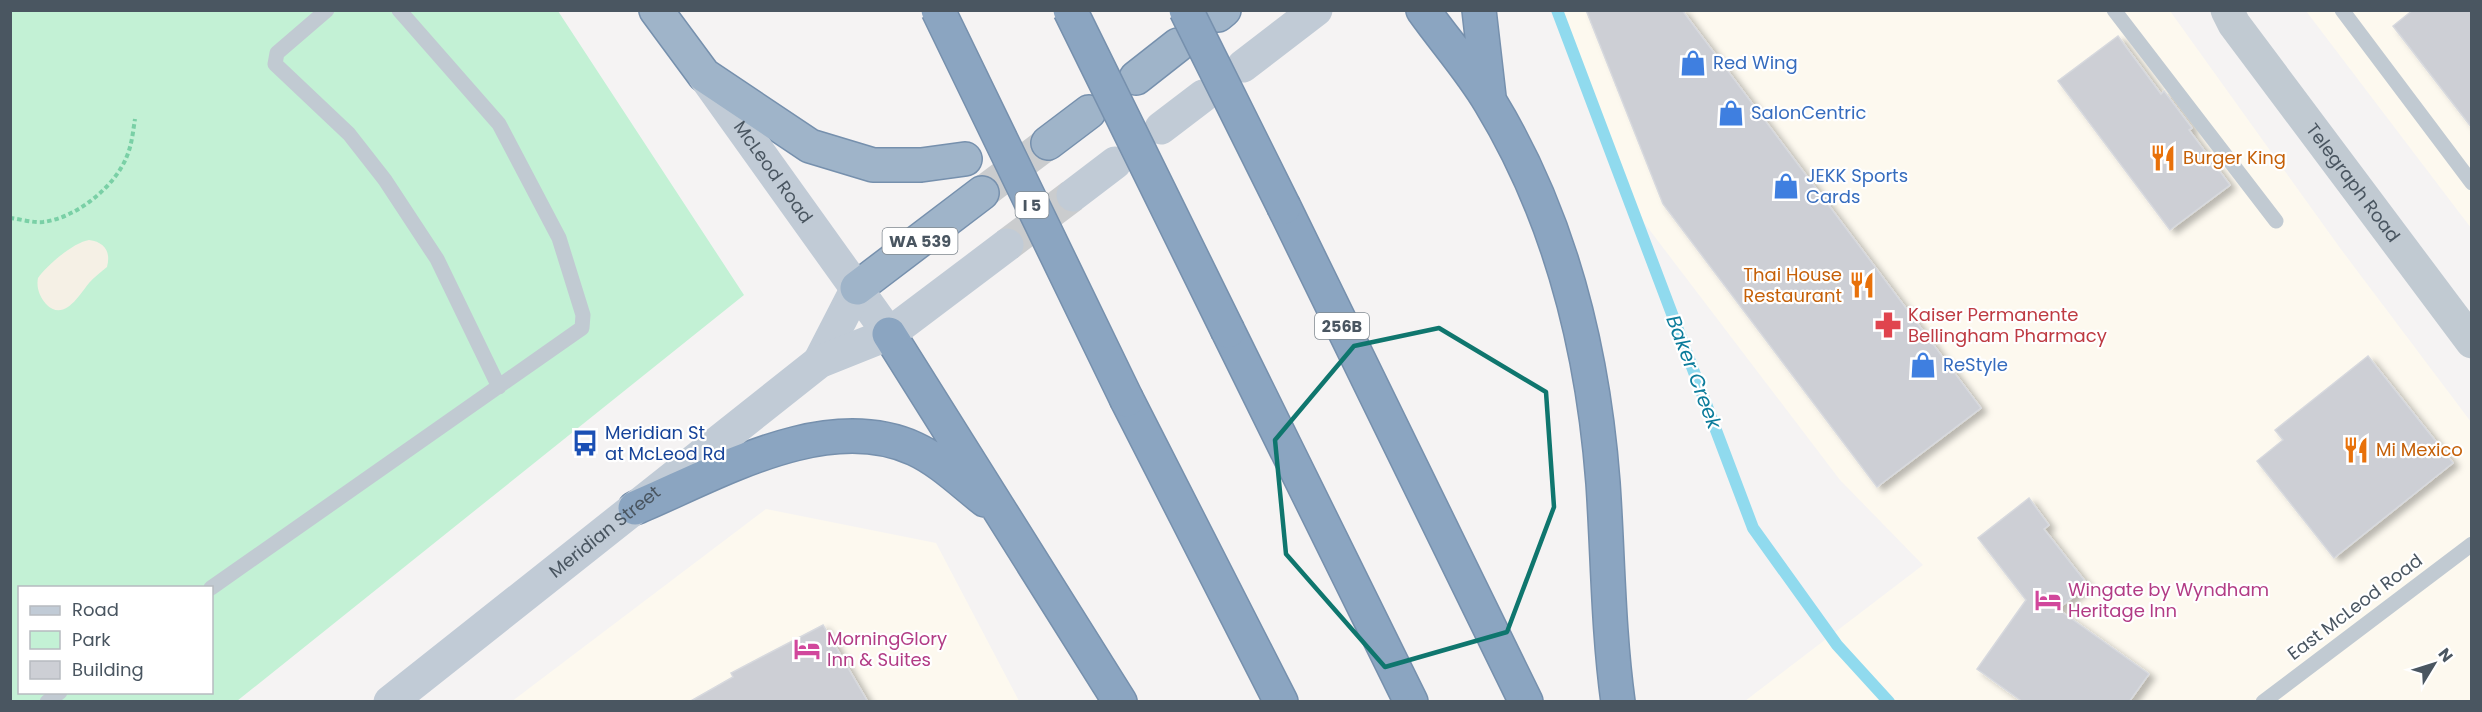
<svg xmlns="http://www.w3.org/2000/svg" width="2482" height="712" font-family="Poppins,sans-serif">
	<style>
		.commercial { fill: #fdf9ef }
		.green { fill: #c3f1d5; fill-rule: evenodd }
		.sand { fill: #f5f0e5 }
		.lines { fill: none; stroke-linecap: round; stroke-linejoin: round }
		.stream { stroke: #90daee; stroke-width: 12 }
		.building { fill: #cdcfd5; stroke: #d7d9de; stroke-width: 1.5; filter: url(#shadow) }
		.secondary-tunnel { stroke: #caccce; stroke-width: 33; stroke-dasharray: 33 16; stroke-linecap: butt }
		.trunk-tunnel { stroke: #caccce; stroke-width: 33; stroke-dasharray: 33 16; stroke-linecap: butt }
		.trunk-casing { stroke: #7690ad; stroke-width: 36 }
		.motorway-casing { stroke: #7690ad; stroke-width: 36 }
		.path { stroke: #7ad0a6; stroke-width: 4; stroke-dasharray: 4.5 3; stroke-linecap: butt }
		.service { stroke: #c1cad2; stroke-width: 15 }
		.tertiary { stroke: #c1cad2; stroke-width: 33 }
		.secondary { stroke: #c1cbd6; stroke-width: 33 }
		.trunk { stroke: #9fb4c9; stroke-width: 33 }
		.motorway { stroke: #8ba5c1; stroke-width: 33 }
		.motorway-bridge-casing { stroke: #7690ad; stroke-width: 36; stroke-linecap: butt }
		.motorway-bridge { stroke: #8ba5c1; stroke-width: 33 }
		.marked { fill: none; stroke: #0f766e; stroke-width: 4.5; stroke-linejoin: round }
		.labels { text-anchor: middle; stroke-width: 4.5; stroke-linejoin: round; paint-order: stroke }
		.shield { fill: #fff; stroke: #808990; stroke-width: 1.5 }
		.shield-label { font-size: 16px; font-weight: bold; fill: #4a5661 }
		.shop-label { font-size: 18px; fill: #366cbe; stroke: #fff; text-anchor: start }
		.food-label { font-size: 18px; fill: #c56008; stroke: #fff; text-anchor: start }
		.street-label { font-size: 18px; fill: #4a5661; stroke: #fff }
		.health-label { font-size: 18px; fill: #be3a42; stroke: #fff; text-anchor: start }
		.transit-label { font-size: 18px; fill: #164399; stroke: #fff; text-anchor: start }
		.hotel-label { font-size: 18px; fill: #b23c85; stroke: #fff; text-anchor: start }
		.water-label { font-size: 20px; font-style: italic; fill: #0c7c9b; stroke: #fff }
	</style>
	<defs>
		<filter id="shadow"><feDropShadow dx="6" dy="4" stdDeviation="3" flood-color="#0004"/></filter>
	</defs>
	<rect width="100%" height="100%" fill="#f5f3f3"/>
	<path class="commercial" d="M1552 11H2170L2340 248 2471 422V701H1745L1923 565 1840 480 1626 199Z
		M2306 11H2471V228Z
		M766 509 936 543 1019 701 511 702Z"/>
	<path class="green" d="M10 11H558L744 295 237 701H11ZM20 588H212V692H20Z"/>
	<path class="sand" d="M89 240C105 242 111 252 107 267 101 272 94 277 89 283 80 294 64 323 46 304 40 297 36 288 38 278 46 266 74 242 89 240Z"/>
	<g class="lines">
		<path class="stream" d="M1557 10 1753 528 1837 645 1889 702"/>
	</g>
	<path class="building" d="M1586 10H1682L1981 408 1877 487 1663 204Z
		M2413 10H2472V128L2393 26Z
		M2118 36 2161 94 2164 91 2192 128 2189 130 2230 185 2170 230 2058 81Z
		M2368 356 2453 463 2334 558 2257 461 2283 440 2275 430Z
		M2029 498 2049 525 2044 529 2088 585 2058 609 2149 674 2129 702H2023L1977 669 2026 600 1978 538Z
		M823 625 868 702H689L733 677 731 673Z"/>
	<g class="lines">
		<path class="secondary-tunnel" d="M1007 245 1073 195"/>
		<path class="trunk-tunnel" d="M982 193 1048 143"/>
		<g class="trunk-casing">
			<path id="trunk" d="M656 10 704 75 810 146 873 165H921L965 159
				M1218 15 1224 10
				M1136 78 1178 45
				M1048 143 1089 112
				M857 288 982 193"/>
		</g>
		<g class="motorway-casing">
			<path id="motorway" d="M1423 10C1445 41 1471 70 1490 102 1560 217 1593 351 1603 483 1608 556 1608 629 1618 702
				M1479 10 1489 97
				M1284 207 1526 702
				M1228 331 1411 702
				M889 334 1120 702
				M1127 400 1281 702
				M635 508C716 474 826 408 915 449 941 461 963 483 985 500"/>
		</g>
		<path class="path" d="M10 218C20 219 33 223 43 222 76 218 115 187 127 156 132 144 133 131 135 119"/>
		<path class="service" d="M327 10 277 53 275 64 349 134 385 180 437 259 499 387
			M2114 10 2276 221
			M2342 10 2472 183
			M211 588 582 328 583 315 559 238 499 124 399 10
			M47 702 60 692
			M2263 702 2472 544"/>
		<path class="tertiary" id="s1" d="M2227 10 2234 24 2472 342"/>
		<g class="secondary">
			<path d="M1243 66 1316 10"/>
			<path id="s2" d="M705 77 889 334"/>
			<path d="M1161 128 1203 96"/>
			<path d="M1073 195 1115 163"/>
			<path d="M819 362 857 288"/>
			<path id="s3" d="M390 702 819 362 889 334 1007 245"/>
		</g>
		<use href="#trunk" class="trunk"/>
		<use href="#motorway" class="motorway"/>
		<g class="motorway-bridge-casing">
			<path id="motorway-bridge" d="M938 10 1127 400
				M1070 10 1228 331
				M1186 10 1284 207"/>
		</g>
		<use href="#motorway-bridge" class="motorway-bridge"/>
	</g>
	<path class="marked" d="M1439 328 1546 392 1554 507 1507 632 1385 667 1286 554 1275 440 1354 346Z"/>
	<defs>
		<g id="shop-bare" transform="scale(2.07)"><path d="M-5-2.5h2.3a2.7 3.5 0 0 1 5.4 0H5L5.5 6h-11ZM-1.5-2.5h3a1.5 2.3 0 0 0-3 0Z" fill="#3f7fe0" stroke="#fff" stroke-width="2.5" paint-order="stroke"/></g>
		<g id="restaurant-bare" transform="scale(2.07)"><path d="M-5-6h1v4h1v-4h1v4h1v-4h1v5L-1.5 .5V6h-2V.5L-5-1ZM5-6V6H3V1.5H1.5Q1.5-4 5-6Z" fill="#e8710a" stroke="#fff" stroke-width="2.5" paint-order="stroke"/></g>
		<g id="pharmacy-bare" transform="scale(2.07)"><path d="M-2-6h4v4h4v4h-4v4h-4v-4h-4v-4h4Z" fill="#e0444e" stroke="#fff" stroke-width="2.5" paint-order="stroke"/></g>
		<g id="bus-bare" transform="scale(2.07)"><path d="M-5-6H5V4H4V6H2V4H-2V6H-4V4H-5ZM-3.5-4V0h7V-4ZM-3.5 1.2v1.5H-2V1.2ZM2 1.2v1.5H3.5V1.2Z" fill="#1a4fb4" stroke="#fff" stroke-width="2.5" paint-order="stroke"/></g>
		<g id="hotel-bare" transform="scale(2.07)"><path d="M-6-4.5h1.5V1H6V5H4.5V3h-9V5H-6ZM-4 0a1.8 1.8 0 1 1 3.6 0ZM.5 0V-2.5h3Q6-2.5 6 0Z" fill="#d1479c" stroke="#fff" stroke-width="2.5" paint-order="stroke"/></g>
	</defs>
	<g fill-rule="evenodd">
		<use href="#shop-bare" x="1693" y="63"/>
		<use href="#shop-bare" x="1731" y="113"/>
		<use href="#restaurant-bare" x="2163" y="158"/>
		<use href="#shop-bare" x="1786" y="186"/>
		<use href="#restaurant-bare" x="1862" y="285"/>
		<use href="#pharmacy-bare" x="1888" y="325"/>
		<use href="#shop-bare" x="1923" y="365"/>
		<use href="#bus-bare" x="585" y="443"/>
		<use href="#restaurant-bare" x="2356" y="450"/>
		<use href="#hotel-bare" x="2048" y="600"/>
		<use href="#hotel-bare" x="807" y="649"/>
	</g>
	<g class="labels">
		<g class="shield">
			<rect x="1015.5" y="192" width="33" height="26" rx="4.5"/>
			<rect x="882.5" y="228" width="75" height="26" rx="4.5"/>
			<rect x="1315" y="313" width="54" height="26" rx="4.5"/>
		</g>
		<g class="shield-label">
			<text x="1032" y="211">I 5</text>
			<text x="920" y="247">WA 539</text>
			<text x="1342" y="332">256B</text>
		</g>
		<g class="shop-label">
			<text x="1713" y="69">Red Wing</text>
			<text x="1751" y="119">SalonCentric</text>
			<text x="1806" y="182">JEKK Sports<tspan x="1806" dy="21">Cards</tspan></text>
			<text x="1943" y="371">ReStyle</text>
		</g>
		<g class="food-label">
			<text x="2183" y="164">Burger King</text>
			<text x="1842" y="281" text-anchor="end">Thai House<tspan x="1842" dy="21">Restaurant</tspan></text>
			<text x="2376" y="456">Mi Mexico</text>
		</g>
		<g class="street-label">
			<text dy="6" stroke="none"><textPath href="#s2" startOffset="117">McLeod Road</textPath></text>
			<text dy="6" stroke="none"><textPath href="#s1" startOffset="214">Telegraph Road</textPath></text>
			<text dy="6" stroke="none"><textPath href="#s3" startOffset="274">Meridian Street</textPath></text>
			<text transform="translate(2355 607) rotate(-37)" y="6">East McLeod Road</text>
		</g>
		<g class="health-label">
			<text x="1908" y="321">Kaiser Permanente<tspan x="1908" dy="21">Bellingham Pharmacy</tspan></text>
		</g>
		<g class="transit-label">
			<text x="605" y="439">Meridian St<tspan x="605" dy="21">at McLeod Rd</tspan></text>
		</g>
		<g class="hotel-label">
			<text x="2068" y="596">Wingate by Wyndham<tspan x="2068" dy="21">Heritage Inn</tspan></text>
			<text x="827" y="645">MorningGlory<tspan x="827" dy="21">Inn &amp; Suites</tspan></text>
		</g>
		<g class="water-label">
			<text transform="translate(1694 372) rotate(69)" y="7">Baker Creek</text>
		</g>
	</g>
	<rect width="2482" height="712" fill="none" stroke="#4a5661" stroke-width="24"/>
	<rect x="18" y="586" width="195" height="108" fill="#ffffff" stroke="#b7bbc0" stroke-width="1.5"/>
	<rect x="30" y="606" width="30" height="9" fill="#c1cbd6" stroke="#b7bbc0" stroke-width="1.5"/>
	<text x="72" y="616" font-size="18" fill="#4a5661">Road</text>
	<rect x="30" y="631" width="30" height="18" fill="#c3f1d5" stroke="#b7bbc0" stroke-width="1.5"/>
	<text x="72" y="646" font-size="18" fill="#4a5661">Park</text>
	<rect x="30" y="661" width="30" height="18" fill="#cdcfd5" stroke="#b7bbc0" stroke-width="1.5"/>
	<text x="72" y="676" font-size="18" fill="#4a5661">Building</text>
	<g transform="translate(2434 664) rotate(52)" stroke="#ffffff" stroke-width="4.5" paint-order="stroke">
	<path d="M0-4.5L10 22L0 15L-10 22Z" fill="#4a5661"/>
	<text y="-9" font-size="16" font-weight="bold" text-anchor="middle" fill="#4a5661">N</text>
	</g>
</svg>
